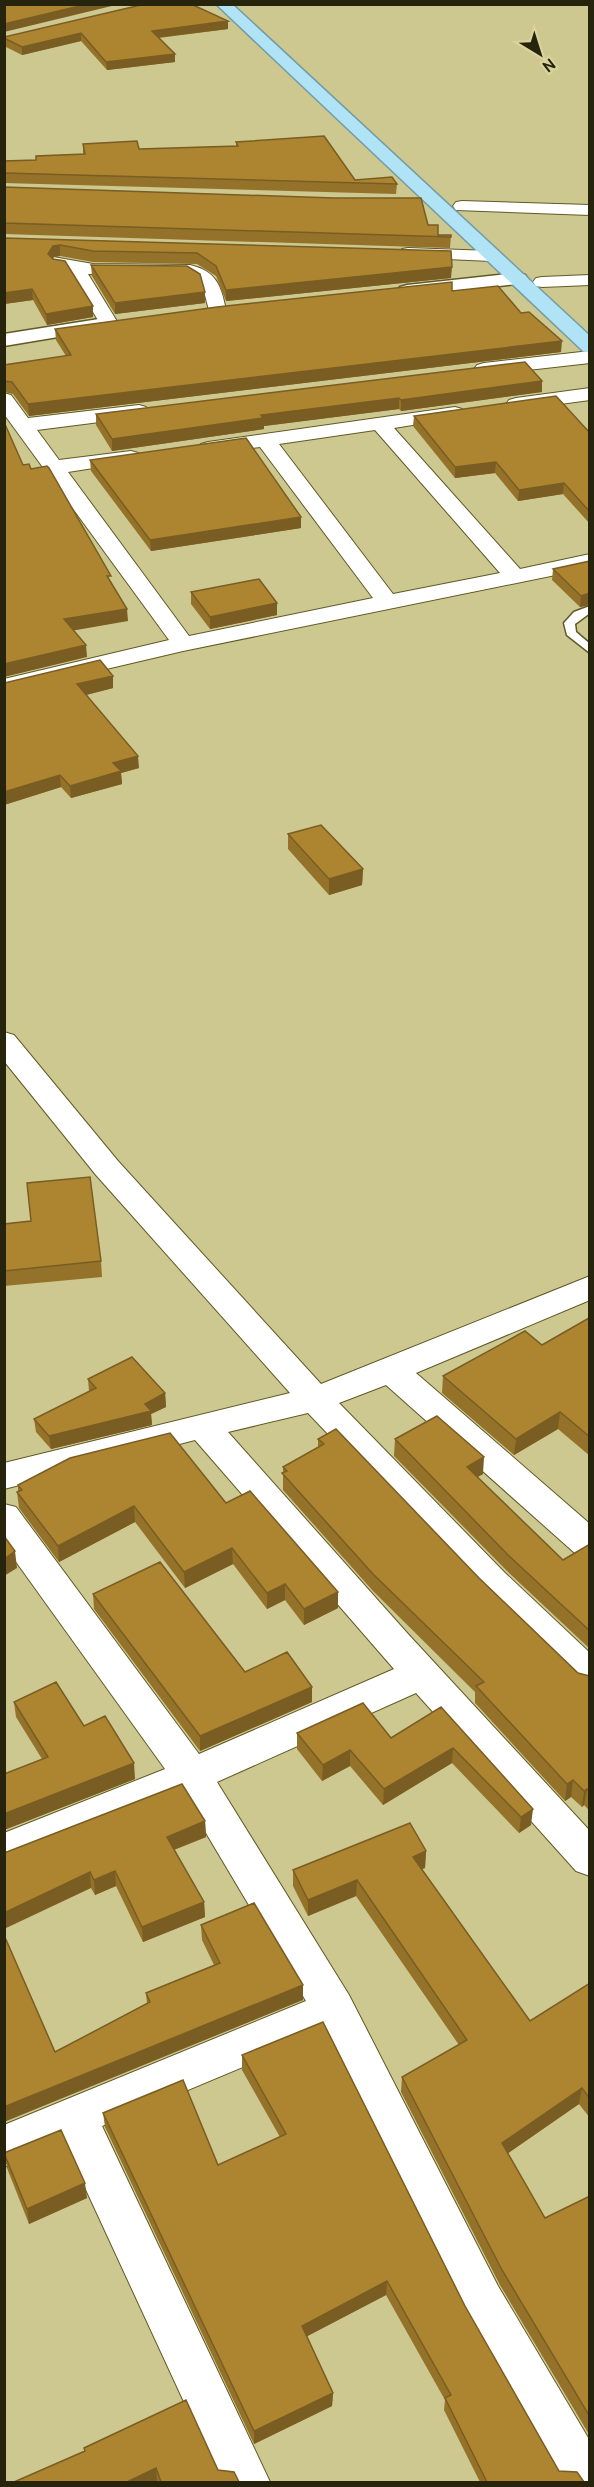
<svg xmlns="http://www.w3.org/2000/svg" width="594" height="2487" font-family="Cabin,sans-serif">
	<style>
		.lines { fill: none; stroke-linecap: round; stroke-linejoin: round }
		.service-casing { stroke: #605a25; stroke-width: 3 }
		.minor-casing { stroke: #605a25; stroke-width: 2 }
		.tertiary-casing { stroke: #605a25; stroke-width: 3 }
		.trunk-casing { stroke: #749ca3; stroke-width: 3 }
		.service { fill: #fff; fill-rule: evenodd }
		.minor { fill: #fff; fill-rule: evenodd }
		.tertiary { fill: #fff; fill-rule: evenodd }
		.trunk { fill: #b0e3f6; fill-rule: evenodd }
		.wall { fill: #957229 }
		.shaded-wall { fill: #795d22 }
		.building { fill: #ad8530; stroke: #795d22; stroke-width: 1.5 }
	</style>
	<rect width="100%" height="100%" fill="#cdc790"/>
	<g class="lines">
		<g class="service-casing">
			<path id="service" d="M590 606V613L575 624 576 632 590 644V653L567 635 564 623 574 612Z"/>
		</g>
		<g class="minor-casing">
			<path id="minor" d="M462 201 590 205V215L456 210 453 206 456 202Z
				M408 248 491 251 497 252 500 256 497 260 491 261 402 257 399 253 402 249Z
				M4 256 53 257 93 264 190 265C216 271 221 285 226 310L224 314H210L202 284 188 275 88 274 118 323 116 327H102L68 270 53 267 4 266Z
				M590 275V285L542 287 536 286 533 282 536 278 542 277Z
				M590 351V363L484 375 477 373 474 369 477 365 484 363Z
				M590 388V400L516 410 509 408 506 404 509 400 516 398Z
				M4 393 11 395 28 418 139 405 146 407 149 411 146 415 139 417 37 430 59 460 131 451 138 453 141 457 138 461 68 472 189 636 373 598 260 447 208 454 201 452 198 448 201 444 208 442 455 407 462 409 465 413 462 417 394 428 520 569 590 554V568L183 651 4 693V679L169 640 4 414ZM375 430 500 573 393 594 279 444Z
				M4 1032 14 1035 118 1161 321 1384 590 1276V1300L416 1373 590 1524V1559L577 1555 386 1385 339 1403 505 1573 590 1653V1692L577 1688 479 1593 308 1413 228 1432 408 1634 590 1831V1876L576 1871 416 1693 217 1782 349 1995 498 2286 590 2441V2482H559L466 2318 324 2033 102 2126 270 2482H221L64 2142 4 2167V2125L306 2001 184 1796 4 1868V1833L165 1769 4 1545V1504L16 1507 199 1754 394 1669 195 1440 4 1489V1463L290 1393 96 1175 4 1061Z"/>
		</g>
		<g class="tertiary-casing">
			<path id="tertiary" d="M518 273 525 275 528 279 525 283 407 297 400 295 397 291 400 287 407 285Z
				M99 319 106 321 109 325 106 329 4 346V334Z"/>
		</g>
		<g class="trunk-casing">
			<path id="trunk" d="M216 4H232L590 336V353L583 351Z"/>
		</g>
		<use href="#service" class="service"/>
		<use href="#minor" class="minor"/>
		<use href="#tertiary" class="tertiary"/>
		<use href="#trunk" class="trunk"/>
	</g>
	<path class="wall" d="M228 21V29L159 38 175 54V62L107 70 81 41 22 55 4 46V37Z
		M236 142 355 180 397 184 396 194 4 183V161L36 160 83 154V144L139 149 236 146Z
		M4 187 428 225 438 235H451L450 248 4 234Z
		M4 238 451 251V278L226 301 216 276 197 264 93 262 60 256 54 257 53 258 93 317 47 325 33 300 4 304Z
		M91 265 205 303 115 314 92 276Z
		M452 291 521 313 561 352 29 416 13 394 4 392V365L66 356 56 340 55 329Z
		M542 381V392L401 411 399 409 264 426V429L112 451 96 425V414Z
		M414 416 590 433V524L563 494 518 501 495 473 455 478 413 426Z
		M90 460 301 528 151 551 91 471Z
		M590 561V605L580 607 552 580 553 569Z
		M191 592 277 603V615L210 629 191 604Z
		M113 676V688L86 695 139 768 121 773 122 784 71 798 61 787 4 805V683Z
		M288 834 363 869 362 885 329 895 288 849Z
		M4 1224 101 1261 102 1277 4 1286Z
		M590 1319V1456L558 1429 514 1455 442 1393 443 1376 542 1345Z
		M88 1379 165 1393 166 1407 151 1414 152 1425 51 1449 36 1432 34 1419 89 1391Z
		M318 1439 479 1578 578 1673 590 1676V1811L584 1805 582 1807 571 1797 565 1801 475 1703V1692L373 1591 283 1490V1467L318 1447Z
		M395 1439 483 1474 477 1477 563 1560 590 1544V1649L507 1571 394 1456Z
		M18 1485 226 1503 338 1608 304 1625 285 1600 267 1609 233 1564 185 1588 135 1522 59 1562 19 1508 17 1492 18 1491Z
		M93 1594 245 1672 312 1702 200 1751 94 1609Z
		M14 1702 84 1726 135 1779 4 1830V1774L42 1759 16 1717Z
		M441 1707 531 1825 519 1833 452 1763 383 1805 350 1766 322 1781 297 1749V1733L391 1738Z
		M205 1821 206 1837 174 1850 204 1902 205 1917 143 1942 116 1886 95 1895 91 1888 4 1853Z
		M426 1851 425 1868 421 1869 530 2021 590 1983V2118L579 2104 508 2153 545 2218 590 2196V2436L500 2285 401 2092 402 2077 459 2045 356 1896 308 1916 293 1886V1870Z
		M201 1925 303 2000 55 2052 147 2004 146 1993 214 1965 202 1940Z
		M242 2055 465 2306 559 2471 584 2482H480L444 2410 445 2400 386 2295 307 2336 333 2393 332 2406 254 2444 105 2127 103 2113 218 2165 280 2137 242 2070Z
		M4 2153 87 2198 29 2224 7 2168Z
		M85 2451 218 2470 239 2482H158L157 2481Z"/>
	<path class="shaded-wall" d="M88 4H120L4 32V24Z
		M228 21V29L153 38 152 31Z
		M81 33V41L22 55V47Z
		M175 54V62L107 70 106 62Z
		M60 245V256L54 257 49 264 48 254 53 246Z
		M452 267 451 278 226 301V290Z
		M32 289 33 300 4 304V293Z
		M205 292V303L115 314V303Z
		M93 306V317L47 325 46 314Z
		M562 341 561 352 29 416 28 404Z
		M542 381V392L401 411V400Z
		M399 398V409L264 426V429L112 451V439L261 415Z
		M496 462 495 473 455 478V467Z
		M564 483 563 494 518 501 519 490Z
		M301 517V528L151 551 150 540Z
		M590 593V605L580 607 581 596Z
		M277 603V615L210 629V617Z
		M127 609 128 621 65 632 64 619Z
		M86 645 87 657 4 677V664Z
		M113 676V688L78 697 77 684Z
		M138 756 139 768 121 773 122 784 71 798 70 786 113 763Z
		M60 775 61 787 4 805V792Z
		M363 869 362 885 329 895V879Z
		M165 1393 166 1407 151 1414 152 1425 51 1449 49 1436 145 1404Z
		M560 1412 558 1429 514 1455 516 1439Z
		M484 1457 483 1474 466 1484 467 1467Z
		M134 1506 135 1522 59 1562 58 1546Z
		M232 1548 233 1564 185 1588 184 1572Z
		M15 1551 17 1568 4 1576V1559Z
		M285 1584V1600L267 1609V1593Z
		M338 1592V1608L304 1625V1609Z
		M312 1687V1702L200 1751V1736Z
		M453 1748 452 1763 383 1805 384 1789Z
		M350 1750V1766L322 1781 323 1765Z
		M134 1763 135 1779 4 1830V1814Z
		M573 1780 571 1797 565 1801 567 1784Z
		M587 1789 584 1805 582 1807 584 1791Z
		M533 1809 531 1825 519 1833 521 1817Z
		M205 1821 206 1837 168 1852 167 1837Z
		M426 1851 425 1868 412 1873 413 1857Z
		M115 1871 116 1886 95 1895 94 1880Z
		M90 1872 91 1888 4 1929V1913Z
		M357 1880 356 1896 308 1916V1900Z
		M204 1902 205 1917 143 1942 142 1927Z
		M303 1985V2000L4 2122V2107Z
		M582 2088 579 2104 501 2158 502 2143Z
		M85 2183 87 2198 29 2224 27 2209Z
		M387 2281 386 2295 302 2339V2326Z
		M333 2393 332 2406 254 2444V2431Z
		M156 2468 157 2481 154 2482H127Z"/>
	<path class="building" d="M4 4H88L4 24Z
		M145 4H191L228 21 152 31 175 54 106 62 81 33 22 47 4 38V37Z
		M324 136 355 180 392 177 397 184 4 173V161L36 160V156L85 154 83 144 137 141 139 149 238 146 236 142Z
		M4 187 334 198H421L428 225H438V235H451V237L4 223Z
		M4 238 451 251 452 267 226 290 216 266 197 253 93 251 60 245 53 246 48 254 53 259 65 261 93 306 46 314 32 289 4 293Z
		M91 265 187 266 200 274 205 292 115 303Z
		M452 282V291L498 286 521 313 529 312 562 341 28 404 12 382 4 381V365L71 355 55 329 217 307Z
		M525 362 542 381 401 400 399 398 261 415 263 418 112 439 96 414Z
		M556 396 590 433V512L564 483 519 490 496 462 455 467 414 416Z
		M4 422 23 465 29 464 31 469 47 466 49 468 111 576H107L127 609 64 619 86 645 4 664Z
		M246 438 301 517 150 540 90 460Z
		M590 561V593L581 596 553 569Z
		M259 579 277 603 210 617 191 592Z
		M100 660 113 676 77 684 138 756 113 763 121 771 70 786 60 775 4 792V683Z
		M321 825 363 869 329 879 288 834Z
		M90 1177 101 1261 4 1271V1224L31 1221 27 1183Z
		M589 1318 590 1319V1437L560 1412 516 1439 443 1376 525 1331 542 1345Z
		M132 1357 165 1393 145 1404 151 1411 49 1436 34 1419 96 1388 88 1379Z
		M437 1416 484 1457 467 1467 563 1560 590 1544V1631L508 1555 395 1439Z
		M336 1429 479 1578 578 1673 590 1676V1792L587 1789 584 1791 573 1780 567 1784 476 1686 484 1682 373 1574 282 1473 287 1471 283 1467 324 1444 318 1439Z
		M170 1433 226 1503 250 1491 338 1592 304 1609 285 1584 267 1593 232 1548 184 1572 134 1506 58 1546 17 1492 22 1490 18 1485 70 1458Z
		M4 1536 15 1551 4 1559Z
		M160 1562 245 1672 287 1652 312 1687 200 1736 93 1594Z
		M56 1682 84 1726 105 1716 134 1763 4 1814V1774L48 1757 14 1702Z
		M363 1703 391 1738 441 1707 533 1809 521 1817 453 1748 384 1789 350 1750 323 1765 297 1733Z
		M182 1784 205 1821 167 1837 204 1902 142 1927 115 1871 94 1880 90 1872 4 1913V1853Z
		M410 1823 426 1851 413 1857 530 2021 590 1983V2099L582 2088 502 2143 545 2218 590 2196V2417L502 2270 402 2077 467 2040 357 1880 308 1900 293 1870Z
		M254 1903 303 1985 4 2107V1935L55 2052 150 2002 146 1993 220 1963 201 1925Z
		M323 2022 465 2306 559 2471 577 2472 584 2482H487L445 2398 451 2395 387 2281 302 2326 333 2393 254 2431 103 2113 183 2080 218 2165 286 2134 242 2055Z
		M61 2130 85 2183 27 2209 4 2153Z
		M186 2400 218 2470 234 2472 239 2482H161L156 2468 127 2482H14L85 2451 84 2448Z"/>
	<rect width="594" height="2487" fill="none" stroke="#27240e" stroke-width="12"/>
	<g transform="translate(540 54) rotate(142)" stroke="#dad49c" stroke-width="4.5" paint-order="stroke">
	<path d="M0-4.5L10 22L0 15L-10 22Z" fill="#27240e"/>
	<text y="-9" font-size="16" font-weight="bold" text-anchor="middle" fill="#27240e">N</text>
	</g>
</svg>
